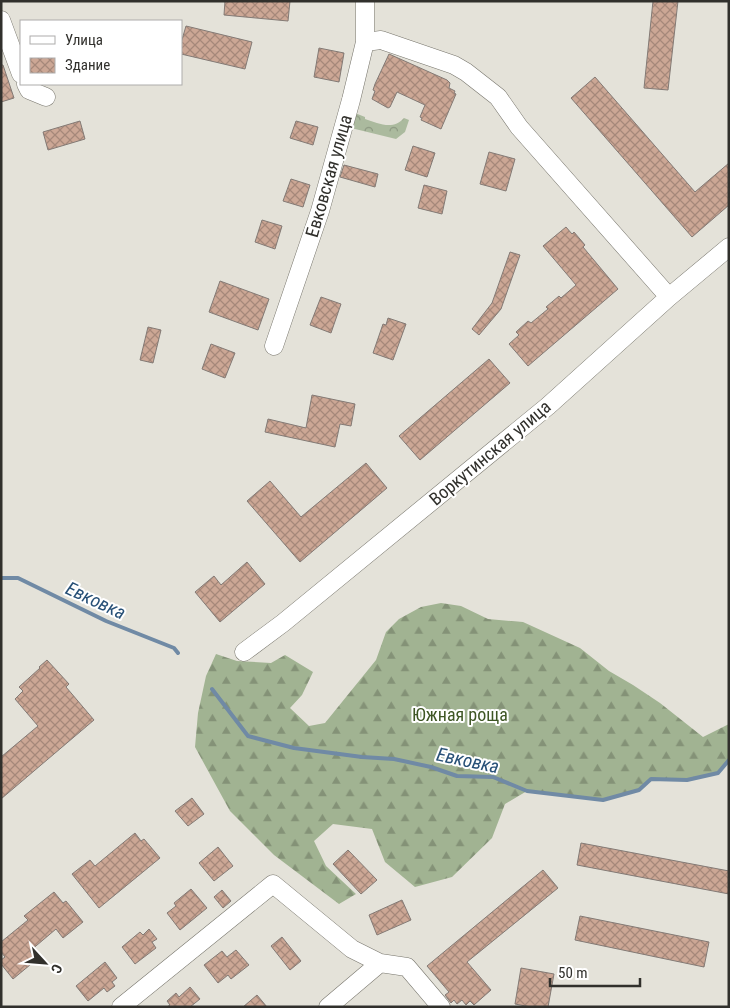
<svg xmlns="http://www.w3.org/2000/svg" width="730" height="1008" font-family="'Roboto Condensed',sans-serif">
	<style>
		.forest { fill: url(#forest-firs) }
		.park { fill: url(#park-crowns) }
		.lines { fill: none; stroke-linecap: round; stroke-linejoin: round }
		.stream { stroke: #708aa5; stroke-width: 4 }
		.building { fill: url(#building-cross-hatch); stroke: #837a75 }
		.minor-casing { stroke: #77756c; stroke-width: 19 }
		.minor { stroke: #fff; stroke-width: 18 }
		.labels { text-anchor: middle; stroke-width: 4; stroke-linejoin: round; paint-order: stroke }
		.street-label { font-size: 18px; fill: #31302c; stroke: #fff }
		.park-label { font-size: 18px; fill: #3e5624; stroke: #fff }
		.water-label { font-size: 19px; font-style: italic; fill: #275077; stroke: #fff }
	</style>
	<defs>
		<pattern id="forest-firs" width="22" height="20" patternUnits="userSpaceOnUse" patternTransform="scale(1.25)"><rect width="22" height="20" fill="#a1b392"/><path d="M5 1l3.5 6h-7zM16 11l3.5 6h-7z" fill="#849277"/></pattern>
		<pattern id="park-crowns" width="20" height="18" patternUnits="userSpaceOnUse" patternTransform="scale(1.25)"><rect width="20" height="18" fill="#abba9e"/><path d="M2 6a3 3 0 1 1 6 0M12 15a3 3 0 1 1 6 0" fill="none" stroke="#8c9881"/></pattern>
		<pattern id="building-cross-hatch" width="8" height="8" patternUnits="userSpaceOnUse" patternTransform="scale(1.25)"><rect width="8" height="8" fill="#cca795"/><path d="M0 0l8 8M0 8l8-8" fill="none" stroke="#a6887a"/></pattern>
	</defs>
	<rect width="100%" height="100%" fill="#e4e2d9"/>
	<path class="forest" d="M441 603 461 606 488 619 523 622 580 648 609 671 633 685 660 703 703 737 729 724C729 735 730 749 729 759 722 784 671 779 651 779L639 790 603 800 527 791 505 804 492 838 452 877 415 887 385 862 372 829 333 824 314 841 326 866 356 894 339 904 274 855 230 811 195 747 198 713 206 676 216 654 237 661 271 663 285 655 313 672 302 695 290 708 309 726 325 723 376 660 386 632 399 619 421 607Z"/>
	<path class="park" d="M355 113 365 117V119C378 123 393 131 404 118L409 120 405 132 396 139 351 128Z"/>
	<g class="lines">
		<path class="stream" d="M1 578H18L106 621 174 648 178 653
			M212 689 248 736 294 748 362 757 394 759 431 767 457 776 493 777 527 791 603 800 639 790 651 779 687 780 718 773 729 760"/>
	</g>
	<path class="building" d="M225 1H290L288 21 224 15Z
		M653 1H678L668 90 644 88Z
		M186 26 252 42 245 69 181 54V43Z
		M319 48 344 53 339 82 314 77Z
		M389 54 447 80 450 83 449 88 455 91 454 93 456 94 441 129 421 120 422 118 420 117 425 105 397 92 390 107 388 108 372 99 375 91 373 90 375 84Z
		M1 65H3L14 98 1 102Z
		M595 77 695 192 729 163V205L692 237 571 98Z
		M80 121 85 139 48 150 43 132Z
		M296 121 318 127 313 145 290 138Z
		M413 146 435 153 427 177 405 170Z
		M489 152 515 159 506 191 480 184Z
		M344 165 378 174 375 187 340 177Z
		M291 179 310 185 303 207 283 201Z
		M424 185 447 191 442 214 418 208Z
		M262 220 282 226 275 249 255 242Z
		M566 227 572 234 574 232 585 245 583 247 618 289 528 366 509 344 519 335 516 332 528 321 531 323 548 309 546 307 559 296 561 298 576 285 543 246Z
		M510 252 520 255 501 309 479 335 472 329 492 303Z
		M220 281 269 299 258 330 209 312Z
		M321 297 341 304 331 333 310 325Z
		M388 318 406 324 393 360 373 353 383 324 386 325Z
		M148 327 161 330 153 363 140 360Z
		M211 344 235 353 225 378 202 369Z
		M489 359 510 383 420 460 399 436Z
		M312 395 355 404 351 426 340 424 335 447 265 432 268 419 306 428Z
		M366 463 387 488 300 562 247 501 270 481 301 517Z
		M247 562 265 584 220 622 195 592 214 576 221 585Z
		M47 660 69 684 66 687 94 720 1 799V757L38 726 15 699 23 691 19 687 40 668 39 667Z
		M192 798 204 814 188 826 175 811Z
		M135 833 141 841 144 839 160 858 99 908 72 874 90 860 95 866Z
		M581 843 729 871V894L577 865Z
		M218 847 233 866 214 881 199 863Z
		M348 850 377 880 361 894 333 864Z
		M543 870 558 888 467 962 491 990 474 1005 470 1001 466 1005 462 1000 457 1004 454 1000 451 1003 445 995 449 992 427 966Z
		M191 889 207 908 180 930 167 913 176 906 174 903Z
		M222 890 231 901 223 908 214 897Z
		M54 892 63 903 66 901 83 922 63 938 56 929 30 951 36 960 13 979 1 964V960L5 957 1 952V942L28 920 24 916Z
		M402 900 411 920 377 935 369 915Z
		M580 916 709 942 704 967 575 940Z
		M149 929 157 939 152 942 156 948 135 964 122 947 140 932 143 935Z
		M282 937 301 961 290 970 271 946Z
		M236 950 249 965 231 979 228 975 218 983 204 965 222 951 227 957Z
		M105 962 117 978 112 982 115 986 107 992 104 988 88 1001 76 986Z
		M521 968 554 974 548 1007H531L515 1004Z
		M190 987 200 999 190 1007H167L170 1005 167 1001 176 993 179 997Z
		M257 995 267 1007H243Z"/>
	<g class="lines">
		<g class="minor-casing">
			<path id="minor" d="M1 20 21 74
				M365 42 381 40 454 65 466 72 498 97 519 127 669 297
				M26 84 29 90 46 97
				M274 346 320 211 351 100 365 42V1
				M244 652 283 623 548 406 669 297 729 247
				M121 1007 273 884 352 949 380 963 407 967 441 1007
				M328 1007 380 963"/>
		</g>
		<use href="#minor" class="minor"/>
	</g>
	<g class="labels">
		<g class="street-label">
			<text transform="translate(329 176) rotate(-74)" y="6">Евковская улица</text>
			<text transform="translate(490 453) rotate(-40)" y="6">Воркутинская улица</text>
		</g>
		<g class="park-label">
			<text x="460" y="721">Южная роща</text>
		</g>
		<g class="water-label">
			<text transform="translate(96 600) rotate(25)" y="7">Евковка</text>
			<text transform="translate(468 760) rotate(12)" y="7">Евковка</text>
		</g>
	</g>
	<rect width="730" height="1008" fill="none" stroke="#31302c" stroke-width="5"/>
	<rect x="20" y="20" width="162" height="65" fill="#ffffff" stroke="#adacab"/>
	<rect x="30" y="36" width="25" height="8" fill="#ffffff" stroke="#adacab"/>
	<text x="65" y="45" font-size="15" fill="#31302c">Улица</text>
	<rect x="30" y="58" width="25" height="15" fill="url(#building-cross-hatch)" stroke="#adacab"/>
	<text x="65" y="70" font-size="15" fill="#31302c">Здание</text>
	<g transform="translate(45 963) rotate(116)" stroke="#ffffff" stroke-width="4" paint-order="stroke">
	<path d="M0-4L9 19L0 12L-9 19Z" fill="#31302c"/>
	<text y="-8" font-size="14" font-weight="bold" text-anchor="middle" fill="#31302c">С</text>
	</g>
	<path d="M550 978v8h90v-8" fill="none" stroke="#31302c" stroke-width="2.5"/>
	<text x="558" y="978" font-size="15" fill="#31302c" stroke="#ffffff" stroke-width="4" paint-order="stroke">50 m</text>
</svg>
